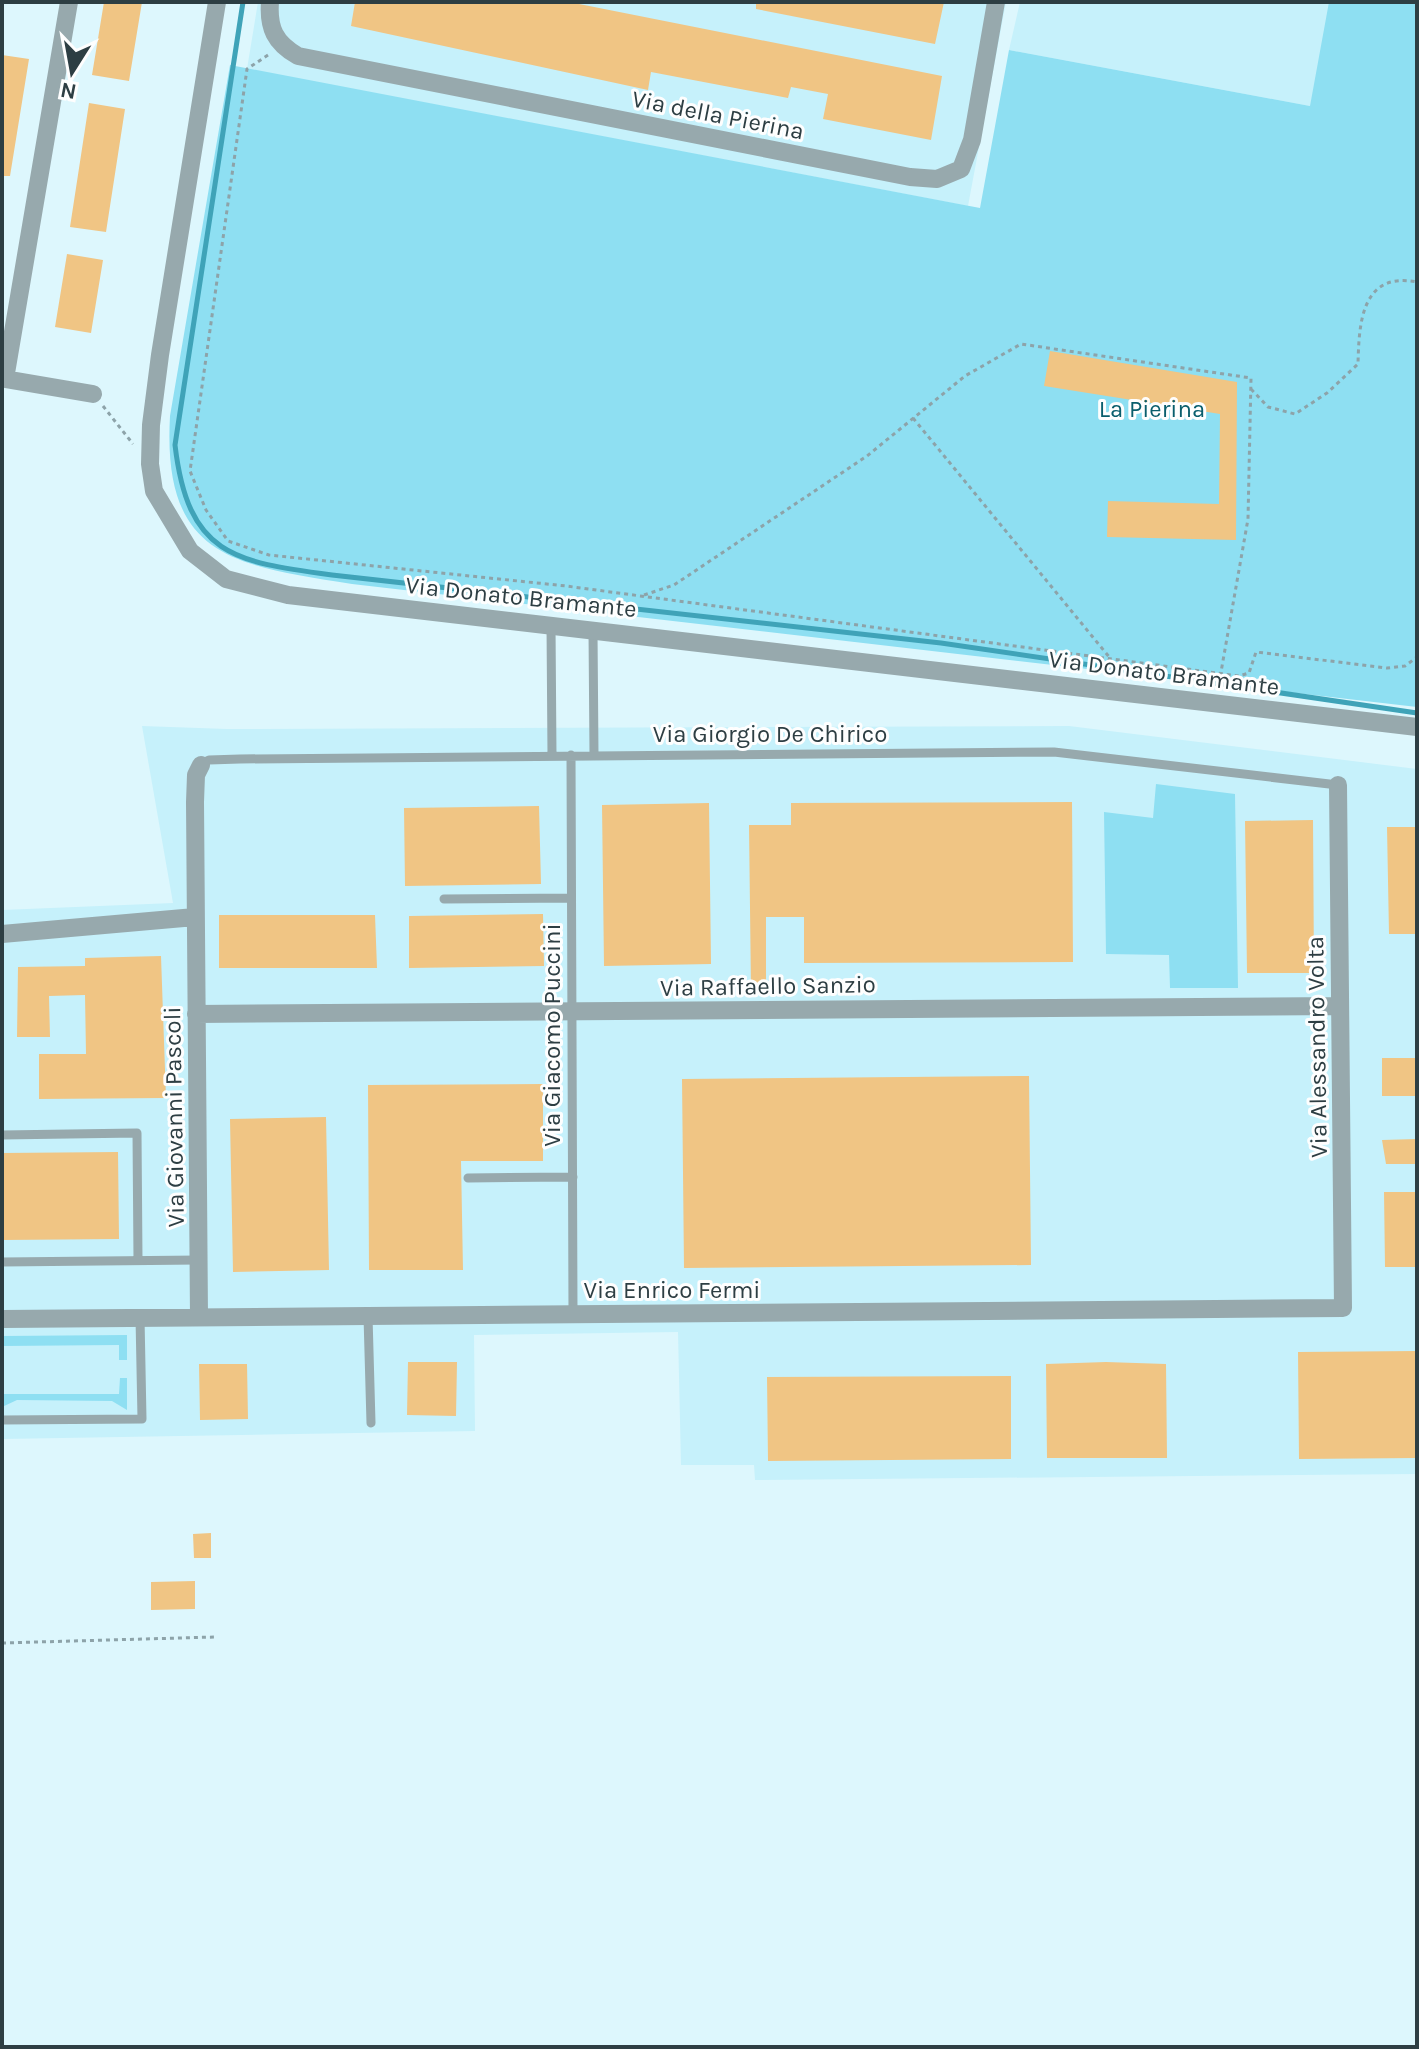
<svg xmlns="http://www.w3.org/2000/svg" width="1419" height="2049" font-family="Karla,sans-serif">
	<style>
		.built { fill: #c6f1fb }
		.green { fill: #8edff2 }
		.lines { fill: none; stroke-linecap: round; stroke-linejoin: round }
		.stream { stroke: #3fa3b8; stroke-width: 5 }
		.building { fill: #f0c584 }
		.path { stroke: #8da3a9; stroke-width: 3; stroke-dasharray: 4 4; stroke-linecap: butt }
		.lane { stroke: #97a9ad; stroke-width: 9 }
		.street { stroke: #97a9ad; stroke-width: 18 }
		.labels { text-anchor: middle; stroke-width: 6; stroke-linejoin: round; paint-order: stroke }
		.street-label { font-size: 24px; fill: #2d3e43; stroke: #fefefe }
		.park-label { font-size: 24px; fill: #095e6d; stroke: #fefefe }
	</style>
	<rect width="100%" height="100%" fill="#ddf7fd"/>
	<path class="built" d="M258 2H1006L968 206 247 69Z
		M1020 2H1417V126L1009 50Z
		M142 726 227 729 1069 726 1417 769V1474L755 1480 754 1465H681L678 1332 474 1335 475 1431 2 1439V910L173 903Z"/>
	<path class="green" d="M1329 2H1417V707L352 584C235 565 162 559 170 416L230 65 980 208 1009 50 1310 106Z
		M1156 784 1235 794 1238 988H1170L1169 955 1106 954 1104 812 1153 818Z
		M127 1335V1360H119V1345L2 1346V1336Z
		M2 1378 3 1394H119L120 1378H127V1410L112 1401 17 1400 2 1407Z"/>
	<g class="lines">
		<path class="stream" d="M243 2 175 445C188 555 233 562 332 575L941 643 1417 713"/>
	</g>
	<path class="building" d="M104 2H142L129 81 92 75Z
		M355 2H569L942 76 931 140 823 119 828 94 791 87 788 98 651 72 648 90 351 26Z
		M756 2H944L935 44 756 9Z
		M2 55 29 59 10 176H2Z
		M89 103 125 109 106 232 70 227Z
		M67 254 103 260 91 333 55 327Z
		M1050 351 1237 382 1236 540 1107 537 1108 501 1219 504 1220 414 1044 386Z
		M1072 802 1073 962 804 963V917H766V991H751L749 825H791V803Z
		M709 803 711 964 604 966 602 805Z
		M539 806 541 884 405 886 404 808Z
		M1313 820 1314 973H1247L1245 821Z
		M1387 827H1417V934H1389Z
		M543 914 544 966 409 968V916Z
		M219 915H375L377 968H219Z
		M161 956 166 1098 39 1099V1054H86L85 995 49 996 50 1037H17L18 967 85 966V958Z
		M1382 1058H1417V1096H1382Z
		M1029 1076 1031 1265 684 1268 682 1079Z
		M543 1084V1161H461L463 1270H369L368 1085Z
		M326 1117 329 1270 233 1272 230 1119Z
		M1417 1139V1164H1386L1382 1140Z
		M118 1152 119 1239 2 1240V1153Z
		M1384 1192H1417V1267H1385Z
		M1417 1351V1458L1299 1459 1298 1352Z
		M408 1362H457L456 1416 407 1415Z
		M1106 1362 1166 1364 1167 1458H1047L1046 1364Z
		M199 1364H247L248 1419 200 1420Z
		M1011 1376V1459L768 1461 767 1377Z
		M211 1533V1558H194L193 1534Z
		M195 1581V1609L151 1610V1582Z"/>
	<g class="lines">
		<path class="path" d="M268 55 247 69 190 471 206 510 228 541 269 555 566 586 1239 676 1249 673 1256 652 1387 668 1405 666 1417 657
			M1251 389 1268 407 1295 414 1327 393 1358 364C1359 324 1361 271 1417 282
			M103 406 133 444
			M913 418 1110 658
			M644 595 674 585 867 456 965 376 1021 344 1251 378 1248 519 1221 672
			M2 1643 215 1637"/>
		<path class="lane" d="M551 625 552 756
			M593 631 594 755
			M571 755 573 1314
			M201 764 209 760 240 759 1054 752 1338 785
			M444 899 571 898
			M2 1135 137 1133 138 1260
			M468 1178 573 1177
			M2 1262 199 1260
			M368 1316 371 1423
			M2 1420 142 1419 140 1317"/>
		<path class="street" d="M69 2 5 379 93 394
			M217 2 160 355 151 425 150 464 154 491 190 551 226 579 288 595 1417 727
			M270 2C268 28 275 43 298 56L910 177 937 179 961 169 972 140 996 2
			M2 934 195 917
			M196 1014 1340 1006
			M199 1317 195 802 196 775 201 765
			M2 1319 1343 1308 1338 785"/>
	</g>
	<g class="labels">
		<g class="street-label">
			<text transform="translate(718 115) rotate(11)" y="8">Via della Pierina</text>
			<text transform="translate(521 597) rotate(6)" y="8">Via Donato Bramante</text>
			<text transform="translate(1164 673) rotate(7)" y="8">Via Donato Bramante</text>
			<text x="770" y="742">Via Giorgio De Chirico</text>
			<text transform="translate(768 986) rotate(-1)" y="8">Via Raffaello Sanzio</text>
			<text transform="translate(552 1035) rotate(-90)" y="8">Via Giacomo Puccini</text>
			<text transform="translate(1317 1047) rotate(-91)" y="8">Via Alessandro Volta</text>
			<text transform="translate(174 1117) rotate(-91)" y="8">Via Giovanni Pascoli</text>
			<text x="672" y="1298">Via Enrico Fermi</text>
		</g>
		<g class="park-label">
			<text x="1152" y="417">La Pierina</text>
		</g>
	</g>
	<rect width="1419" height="2049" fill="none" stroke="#2d3e43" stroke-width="8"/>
	<g transform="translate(72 72) rotate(191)" stroke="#fefefe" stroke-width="6" paint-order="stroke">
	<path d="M0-6L14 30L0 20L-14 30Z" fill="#2d3e43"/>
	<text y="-12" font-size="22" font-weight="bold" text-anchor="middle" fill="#2d3e43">N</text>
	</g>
</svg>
